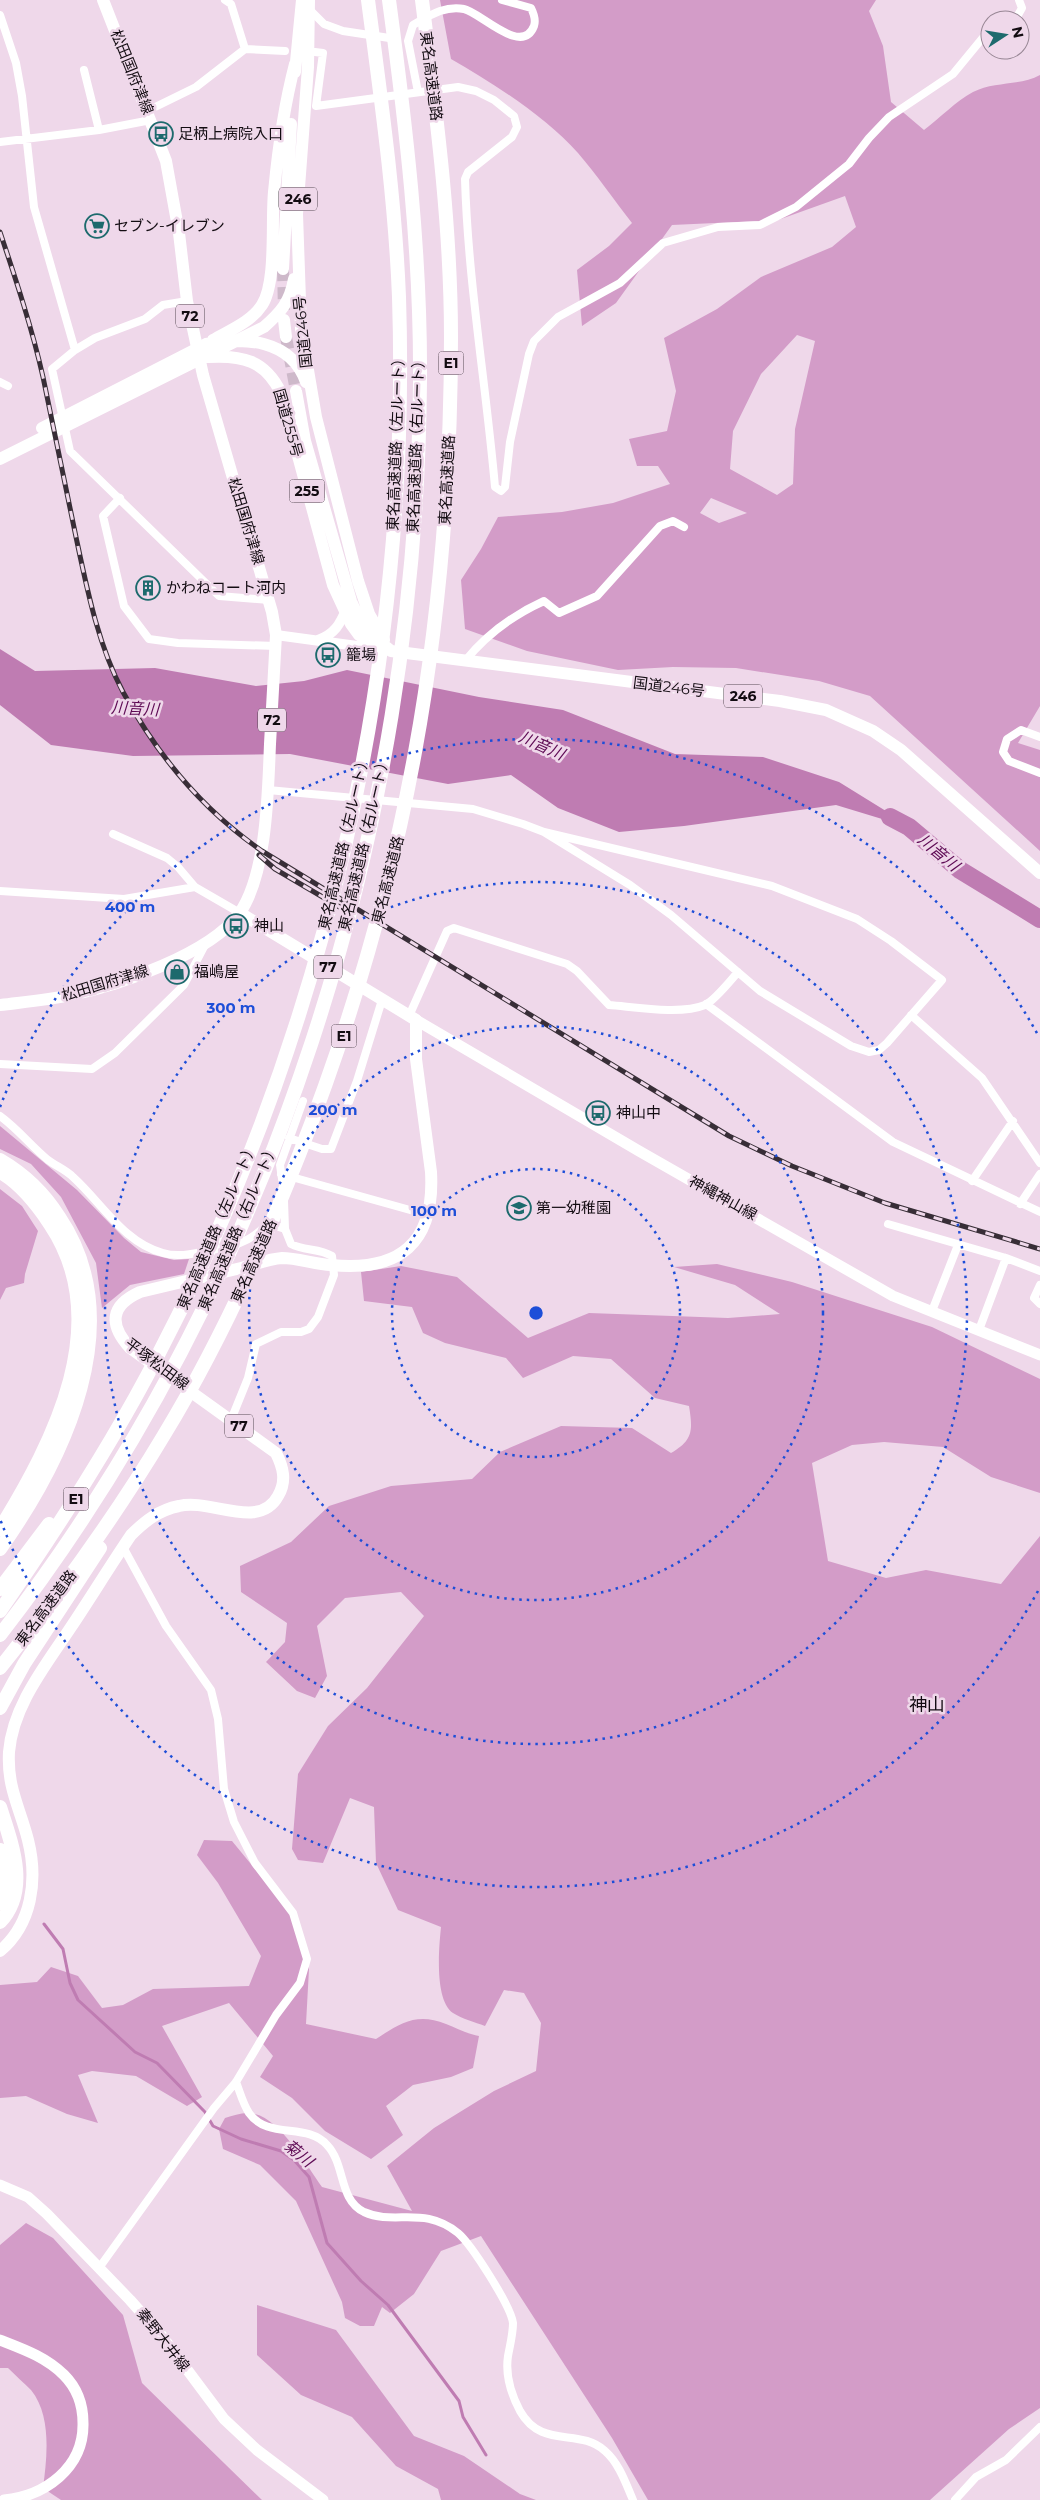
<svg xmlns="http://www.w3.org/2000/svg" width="1040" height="2500" font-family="Montserrat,'Noto Sans JP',sans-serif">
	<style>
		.green { fill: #d39cc8; fill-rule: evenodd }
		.water { fill: #bf7cb2 }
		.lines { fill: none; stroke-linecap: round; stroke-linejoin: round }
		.stream { stroke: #bf7cb2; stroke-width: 3 }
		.river { stroke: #bf7cb2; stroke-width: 18 }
		.trunk-tunnel { stroke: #ceb9ca; stroke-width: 12; stroke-dasharray: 12 6; stroke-linecap: butt }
		.minor { stroke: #fff; stroke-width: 8 }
		.tertiary { stroke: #fff; stroke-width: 10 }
		.secondary { stroke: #fff; stroke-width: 11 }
		.primary { stroke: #fff; stroke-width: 12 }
		.trunk { stroke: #fff; stroke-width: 12 }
		.motorway { stroke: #fff; stroke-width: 14 }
		.rail-casing { stroke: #382e37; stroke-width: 5 }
		.rail { stroke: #efd8ea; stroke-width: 3; stroke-dasharray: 9; stroke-linecap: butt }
		.ring { fill: none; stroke: #1d4ed8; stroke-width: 2.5; stroke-dasharray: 2.5 5 }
		.labels { text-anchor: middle; stroke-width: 5; stroke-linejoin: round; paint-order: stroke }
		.shield { fill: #efd8ea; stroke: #554953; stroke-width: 1 }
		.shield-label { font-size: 14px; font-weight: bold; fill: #130c12 }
		.street-label { font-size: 15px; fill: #130c12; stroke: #efd8ea }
		.poi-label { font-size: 15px; fill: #130c12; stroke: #efd8ea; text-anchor: start }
		.water-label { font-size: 16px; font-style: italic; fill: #5d0953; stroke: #efd8ea }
		.quarter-label { font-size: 18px; fill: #130c12; stroke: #efd8ea }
		.centre { fill: #1d4ed8; stroke: #efd8ea; stroke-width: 2.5 }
		.ring-label { font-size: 15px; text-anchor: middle; font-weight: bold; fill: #1d4ed8; stroke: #efd8ea; stroke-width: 5; stroke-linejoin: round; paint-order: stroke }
	</style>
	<rect width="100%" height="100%" fill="#efd8ea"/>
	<path class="green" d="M440 0H876L869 11 883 46 891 102 924 130C940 118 956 101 973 92 994 81 1020 86 1040 75V706L1018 743 1040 750V851L870 696 819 681 736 668 673 667 618 670 527 651 465 629 461 580 481 549 498 517 562 512 613 503 670 484 658 466H637L629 439 667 431 676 391 664 338 717 309 761 277 832 247 856 227 845 196 778 220 672 225 616 303 582 326 577 270 609 246 632 223C614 200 597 175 578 153 546 117 493 83 451 59ZM797 335 815 341 795 429 793 484 777 495 730 469 733 431 761 374ZM711 498 747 513 719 523 700 513Z
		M0 1126 77 1190 124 1238 141 1252 174 1260 189 1259 184 1274 130 1285 102 1308 96 1263 61 1197 31 1164 0 1149Z
		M0 1189 22 1206 38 1231 25 1274 24 1283 6 1288 0 1300Z
		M717 1264 792 1282 932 1327 1040 1379V1493L991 1477 943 1447 884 1442 852 1445 812 1463 828 1561 886 1578 926 1570 1001 1584 1040 1536V2408L1009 2429 930 2500H648L612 2438 481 2236 441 2251 414 2294 390 2313 382 2307 374 2326H360L345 2318 342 2302 296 2201 260 2165 223 2149 219 2129 225 2118C235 2115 245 2111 255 2114 281 2120 307 2166 322 2187L412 2211 387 2166 434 2128 494 2091 536 2071 541 2023 524 1993 504 1990 485 2026C475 2022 462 2019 453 2013 434 2000 439 1947 441 1927L398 1910 376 1863 374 1807 350 1798 323 1863 298 1860 292 1849 298 1774 328 1726 367 1688 424 1616 401 1592 345 1598 317 1626 327 1676 315 1698 297 1691 266 1662 285 1642 287 1623 241 1592 240 1566 291 1542 329 1506 391 1486 472 1479 500 1452 561 1426 632 1428 671 1453C693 1440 693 1431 689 1406L655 1398 611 1359 573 1356 523 1378 506 1358 445 1343 423 1333 412 1307 364 1301 361 1272 401 1266 457 1277 528 1338 589 1313 728 1318 780 1314 735 1285 674 1267Z
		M204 1840 232 1841 296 1919 309 1969 306 2024 376 2039C400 2023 417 2012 446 2024 457 2028 467 2034 479 2036L473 2068 451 2077 413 2085 386 2106 403 2135 371 2159 325 2131 292 2098 260 2077 273 2056 229 2003 162 2026 202 2097 187 2106 136 2076 92 2071 78 2075 98 2123 67 2114 26 2096 0 2098V1985L37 1982 51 1967 78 1976 102 2008 123 2005 153 1989 249 1986 261 1956 218 1883 197 1855Z
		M26 2223 53 2238 123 2315 142 2383 262 2500H61L43 2488C47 2458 52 2416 31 2390 24 2383 16 2376 8 2368H0V2245Z
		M257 2305 336 2330 414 2436 464 2456 520 2494 536 2500H441L438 2489 396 2466 352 2417 301 2395 257 2355Z"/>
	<path class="water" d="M0 649 35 671 155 668 256 686 304 681 347 670 479 697 563 710 675 754 763 757 839 782 915 829 836 805 684 826 619 832 558 808 511 775 448 784 290 754 133 756 51 745 0 705Z"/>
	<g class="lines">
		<path class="stream" d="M44 1924 63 1949 70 1983 78 2000 135 2052 157 2063 205 2112 213 2126 241 2139 281 2151 294 2160 309 2177 327 2243 361 2281 388 2305 459 2401 463 2417 486 2455"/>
		<path class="river" d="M890 817 909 827 960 870 1040 919"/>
		<path class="trunk-tunnel" d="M283 269 284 310
			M286 337 296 391"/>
		<path class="minor" d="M225 0 231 4 245 49
			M312 12 324 24 343 31 396 39
			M0 15 16 63 22 96 34 207 75 350
			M1011 20 1018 15 1022 8 1019 0
			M315 52 323 53 316 106 458 87 476 91 494 100 514 116 517 127 512 137 468 172 465 179C468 282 486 384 495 487L501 491 505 487 510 442 529 354 534 341 558 317 620 283 663 243 718 227 760 225 796 207 849 164 869 138 889 117 953 74 990 29
			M84 70 99 130
			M418 92 408 41 413 25C429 16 445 5 464 9 480 12 522 57 534 26 536 20 534 14 531 8L502 0
			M147 111 196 87 245 49 285 51
			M0 142 99 130 151 120
			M187 301 163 305 145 319 95 338 75 350 52 369 70 451 219 596 269 600
			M0 382 8 386
			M120 498 103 516 124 606 149 639 178 643 276 646
			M465 661C486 635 513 615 544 601L559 613 597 596 660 526 673 521 684 527
			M1040 737 1021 730 1007 739 1003 752 1009 761 1040 773
			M268 790 473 809 523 824 544 832 630 885 671 915 760 991 851 1046 869 1052 879 1050 887 1043 942 980 891 941 857 919 772 886 544 832
			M113 834 167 858 178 867 195 887
			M0 891 124 899 195 887 240 913
			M706 1004 893 1142 1040 1212
			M911 1015 982 1078 1040 1163
			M409 1016 447 931 454 928 567 964 577 971 609 1005C635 1007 681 1015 705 1005 715 1000 730 981 738 972
			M0 1064 92 1069 115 1053 184 985 205 945
			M0 1116C18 1129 31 1146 48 1160 56 1166 66 1170 73 1177 101 1202 124 1243 163 1253 179 1258 196 1253 212 1250 233 1246 248 1243 263 1228L276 1226 285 1229 291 1244C304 1251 319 1248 332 1256L334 1275 318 1317 309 1329 301 1332H281L256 1344 248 1378 231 1420
			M289 1138 322 1149H331L357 1081 382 1000
			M281 1174 428 1215
			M282 1179 280 1165 303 1101
			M972 1181 1013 1121
			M284 1201 285 1229
			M1020 1204 1040 1174
			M888 1224 1006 1258 1040 1271
			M1040 1285 1034 1298 1040 1304
			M932 1311 958 1245
			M979 1330 1006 1258
			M236 2082C240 2092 243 2104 249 2113 268 2140 307 2122 327 2145 346 2165 338 2199 364 2212 395 2226 423 2205 458 2233 471 2244 511 2306 513 2323 513 2334 510 2345 508 2356 505 2376 511 2394 520 2411 542 2450 579 2427 605 2451 619 2463 626 2484 633 2500
			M99 2268 214 2108 236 2082 276 2015 300 1983 307 1959 293 1913 255 1863 234 1822 224 1789 218 1719 211 1690 166 1626 123 1547
			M955 2500 976 2477 1006 2460 1040 2427"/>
		<path class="tertiary" d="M276 635 379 649
			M318 640C335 634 340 624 347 608"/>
		<path class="secondary" d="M416 1020 639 1151 893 1296 1040 1355
			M0 2185 28 2197 47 2214 130 2300 162 2336 224 2419 257 2450 323 2500
			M0 2340C23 2349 46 2357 64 2375 77 2388 83 2405 83 2423 84 2468 45 2496 4 2500"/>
		<path class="primary" d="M0 1005C24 1002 48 1000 71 995 120 985 209 954 239 914 267 875 268 792 270 744 272 708 274 671 276 635L272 612 203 375 187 301 179 233 166 161 103 0
			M0 1951C32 1924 38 1880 28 1840 20 1808 7 1788 9 1752 13 1705 46 1665 71 1627 91 1597 110 1566 131 1535 145 1521 159 1510 179 1506 210 1498 259 1531 278 1496 287 1481 283 1467 276 1453L130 1348C108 1324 111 1305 140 1292 174 1284 207 1276 241 1268 254 1265 268 1259 282 1258 297 1258 315 1264 331 1265 400 1272 435 1243 431 1172L416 1059V1020L240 913"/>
		<path class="trunk" d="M309 0 308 67 297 214 301 329 316 417 358 581 369 614 384 640
			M295 72 302 0
			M283 269 291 124
			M284 320 286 337
			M213 340C230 330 251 322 262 305 277 282 271 221 274 192 278 149 284 106 295 64
			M208 357C242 355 265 360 281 393L333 585 351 624 359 635 375 645
			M296 391 305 441 351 601C361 625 371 635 391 651L780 701 826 710 873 731 901 750 1040 873
			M42 428 206 344C244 337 291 339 306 382
			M0 459 264 327C281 312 290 302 294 279"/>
		<path class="motorway" d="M0 1160C24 1174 44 1193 59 1217 130 1322 65 1457 0 1549
			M0 1172C20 1183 38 1206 50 1224 116 1322 54 1441 0 1529
			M0 1589 49 1524
			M0 1611C57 1529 111 1446 157 1357 326 1033 411 662 399 297 395 197 381 99 368 0
			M0 1635C274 1281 417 827 420 381 421 253 406 126 389 0
			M0 1668C59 1594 115 1517 164 1435 218 1346 261 1252 299 1155 405 887 451 625 451 337 451 224 436 112 422 0
			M0 1708 24 1664 100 1548
			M0 1807C12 1844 30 1890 0 1922
			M0 1850C8 1866 7 1886 0 1903"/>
		<g class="rail-casing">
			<path id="rail" d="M0 232C16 280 32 328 43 377 54 430 65 484 76 537 87 589 98 645 123 692 157 755 203 810 262 851L729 1136 792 1166 885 1203 1040 1249
				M259 855 275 869 343 909"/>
		</g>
		<use href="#rail" class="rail"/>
	</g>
	<g class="ring">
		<circle cx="536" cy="1313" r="144"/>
		<circle cx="536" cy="1313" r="287"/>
		<circle cx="536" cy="1313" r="431"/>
		<path d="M1038 1591A574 574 0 0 1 0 1519M0 1107A574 574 0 0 1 1038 1035"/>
	</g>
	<defs>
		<g id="bus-ring" transform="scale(1.25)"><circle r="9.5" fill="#efd8ea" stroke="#1d6a6d" stroke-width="1.5"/><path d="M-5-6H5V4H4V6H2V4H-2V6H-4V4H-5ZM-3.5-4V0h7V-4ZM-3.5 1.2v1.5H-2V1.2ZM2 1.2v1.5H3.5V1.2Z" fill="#1d6a6d"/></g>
		<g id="supermarket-ring" transform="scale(1.25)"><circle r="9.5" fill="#efd8ea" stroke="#1d6a6d" stroke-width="1.5"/><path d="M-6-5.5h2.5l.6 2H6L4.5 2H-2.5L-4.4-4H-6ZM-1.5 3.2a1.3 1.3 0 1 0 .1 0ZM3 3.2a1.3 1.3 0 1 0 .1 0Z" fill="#1d6a6d"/></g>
		<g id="building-ring" transform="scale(1.25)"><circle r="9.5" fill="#efd8ea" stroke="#1d6a6d" stroke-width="1.5"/><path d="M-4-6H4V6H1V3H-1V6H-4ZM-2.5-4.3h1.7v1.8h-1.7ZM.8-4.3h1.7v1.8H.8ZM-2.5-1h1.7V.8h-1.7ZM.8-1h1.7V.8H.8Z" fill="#1d6a6d"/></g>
		<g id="shop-ring" transform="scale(1.25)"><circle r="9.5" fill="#efd8ea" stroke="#1d6a6d" stroke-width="1.5"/><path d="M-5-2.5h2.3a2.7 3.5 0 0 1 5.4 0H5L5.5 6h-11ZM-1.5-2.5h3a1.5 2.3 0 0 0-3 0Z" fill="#1d6a6d"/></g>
		<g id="school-ring" transform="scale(1.25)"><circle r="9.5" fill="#efd8ea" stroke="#1d6a6d" stroke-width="1.5"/><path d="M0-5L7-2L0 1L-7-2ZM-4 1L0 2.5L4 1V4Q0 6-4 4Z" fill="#1d6a6d"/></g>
	</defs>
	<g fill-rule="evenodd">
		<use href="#bus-ring" x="161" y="134"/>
		<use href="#supermarket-ring" x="97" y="226"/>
		<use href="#building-ring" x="148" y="588"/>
		<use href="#bus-ring" x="328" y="655"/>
		<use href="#bus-ring" x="236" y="926"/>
		<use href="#shop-ring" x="177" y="972"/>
		<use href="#bus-ring" x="598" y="1113"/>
		<use href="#school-ring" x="519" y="1208"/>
	</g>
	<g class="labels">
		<g class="shield">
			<rect x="279" y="187.5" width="38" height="23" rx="4"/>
			<rect x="176" y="304.5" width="28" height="23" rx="4"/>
			<rect x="438.5" y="351.5" width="25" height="23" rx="4"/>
			<rect x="289.5" y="479.5" width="35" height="23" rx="4"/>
			<rect x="724" y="684.5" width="38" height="23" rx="4"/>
			<rect x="258" y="708.5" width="28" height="23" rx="4"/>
			<rect x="314" y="955.5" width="28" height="23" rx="4"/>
			<rect x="331.5" y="1024.5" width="25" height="23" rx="4"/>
			<rect x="225" y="1414.5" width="28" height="23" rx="4"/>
			<rect x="63.5" y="1487.5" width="25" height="23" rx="4"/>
		</g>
		<g class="shield-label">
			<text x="298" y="204">246</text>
			<text x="190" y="321">72</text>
			<text x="451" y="368">E1</text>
			<text x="307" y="496">255</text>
			<text x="743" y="701">246</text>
			<text x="272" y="725">72</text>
			<text x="328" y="972">77</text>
			<text x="344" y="1041">E1</text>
			<text x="239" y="1431">77</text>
			<text x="76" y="1504">E1</text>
		</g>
		<g class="street-label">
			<text transform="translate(132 72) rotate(68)" y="5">松田国府津線</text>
			<text transform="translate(431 76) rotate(83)" y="5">東名高速道路</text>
			<text transform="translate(303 332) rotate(-96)" y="5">国道246号</text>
			<text transform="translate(288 423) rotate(74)" y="5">国道255号</text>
			<text transform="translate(396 441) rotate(-88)" y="5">東名高速道路（左ルート）</text>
			<text transform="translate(416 443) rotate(-88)" y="5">東名高速道路（右ルート）</text>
			<text transform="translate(447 480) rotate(-87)" y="5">東名高速道路</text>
			<text transform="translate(246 521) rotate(73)" y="5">松田国府津線</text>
			<text transform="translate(669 687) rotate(7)" y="5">国道246号</text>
			<text transform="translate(344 842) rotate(-77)" y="5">東名高速道路（左ルート）</text>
			<text transform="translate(364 843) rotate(-77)" y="5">東名高速道路（右ルート）</text>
			<text transform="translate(388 880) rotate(-76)" y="5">東名高速道路</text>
			<text transform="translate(105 983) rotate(-17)" y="5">松田国府津線</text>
			<text transform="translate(723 1198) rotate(29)" y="5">神縄神山線</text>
			<text transform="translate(217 1226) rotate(-67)" y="5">東名高速道路（左ルート）</text>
			<text transform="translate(238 1227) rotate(-67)" y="5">東名高速道路（右ルート）</text>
			<text transform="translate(254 1261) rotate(-66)" y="5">東名高速道路</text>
			<text transform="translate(157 1364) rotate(37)" y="5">平塚松田線</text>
			<text transform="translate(46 1608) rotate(-53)" y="5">東名高速道路</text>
			<text transform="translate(163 2340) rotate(52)" y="5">秦野大井線</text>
		</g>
		<g class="poi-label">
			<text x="178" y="139">足柄上病院入口</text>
			<text x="114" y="231">セブン-イレブン</text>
			<text x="166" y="593">かわねコート河内</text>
			<text x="346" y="660">籠場</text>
			<text x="254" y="931">神山</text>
			<text x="194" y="977">福嶋屋</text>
			<text x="616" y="1118">神山中</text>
			<text x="536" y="1213">第一幼稚園</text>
		</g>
		<g class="water-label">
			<text transform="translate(135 708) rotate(3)" y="6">川音川</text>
			<text transform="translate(542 745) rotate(24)" y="6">川音川</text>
			<text transform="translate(939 852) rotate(40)" y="6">川音川</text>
			<text transform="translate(299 2153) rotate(39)" y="6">菊川</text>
		</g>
		<g class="quarter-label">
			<text x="927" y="1711">神山</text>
		</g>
	</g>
	<circle cx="536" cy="1313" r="8" class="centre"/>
	<g class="ring-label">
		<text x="130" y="912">400 m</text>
		<text x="231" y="1013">300 m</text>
		<text x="333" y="1115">200 m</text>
		<text x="434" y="1216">100 m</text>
	</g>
	<g transform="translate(1005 35) rotate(78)"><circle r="24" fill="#efd8ea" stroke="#978694"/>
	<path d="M0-4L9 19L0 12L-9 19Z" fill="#1d6a6d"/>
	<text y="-8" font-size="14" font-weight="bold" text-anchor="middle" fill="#130c12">N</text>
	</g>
</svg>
